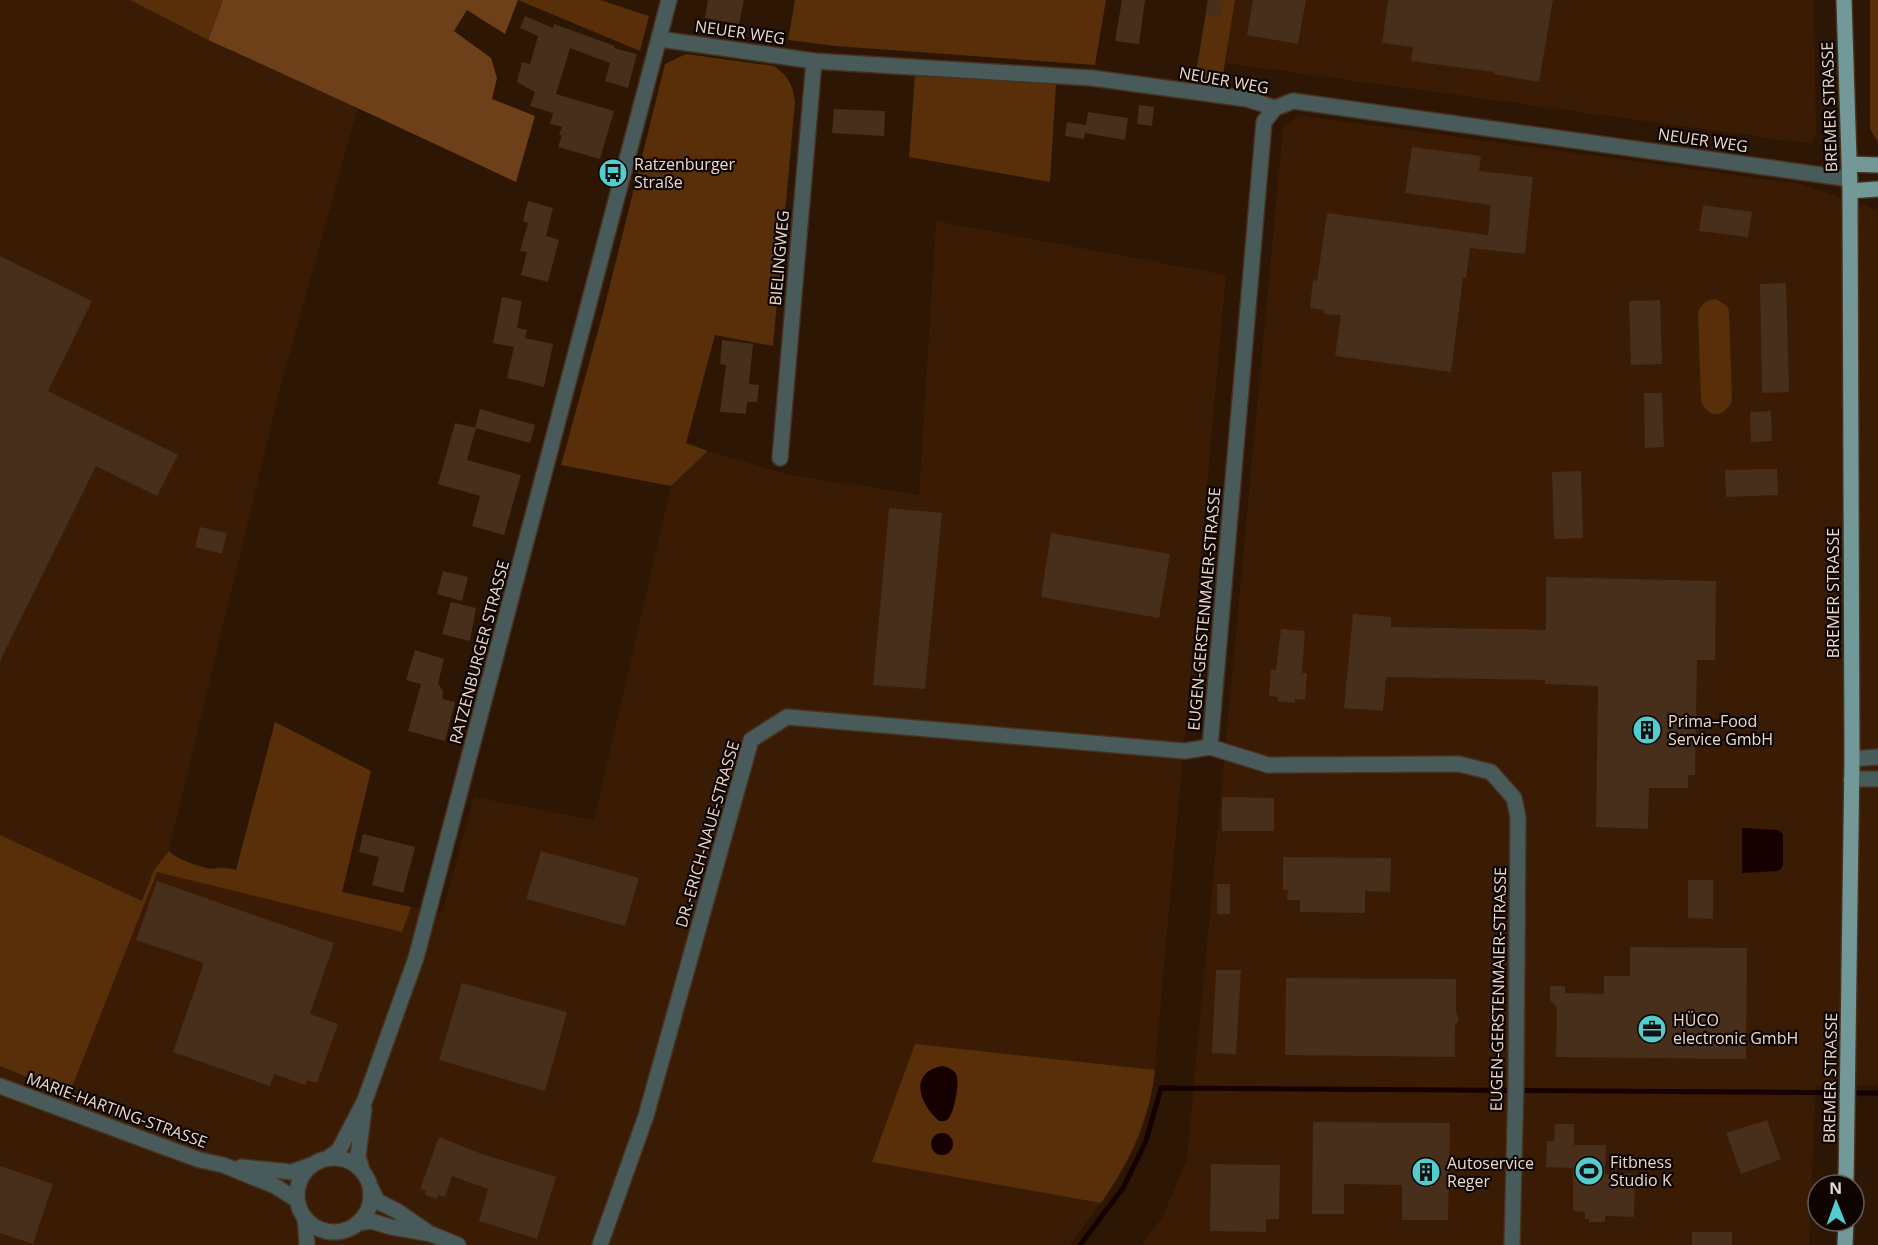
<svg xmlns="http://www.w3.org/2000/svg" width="1878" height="1245" font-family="'Open Sans',sans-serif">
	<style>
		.built { fill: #391c03 }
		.green { fill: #582f09 }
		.forest { fill: #6d4019 }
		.water { fill: #170000 }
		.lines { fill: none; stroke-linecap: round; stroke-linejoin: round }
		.stream { stroke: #170000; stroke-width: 5 }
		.building { fill: #482f1b }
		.street-casing { stroke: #47311f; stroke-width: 18 }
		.primary-casing { stroke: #47311f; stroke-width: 18 }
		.street { stroke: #485a5a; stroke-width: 15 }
		.primary { stroke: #729898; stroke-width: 15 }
		.labels { text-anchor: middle; stroke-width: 4.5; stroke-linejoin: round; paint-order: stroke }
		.street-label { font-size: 16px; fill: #eadace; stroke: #0e0501 }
		.poi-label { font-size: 16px; fill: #eadace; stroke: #0e0501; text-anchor: start }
	</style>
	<rect width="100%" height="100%" fill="#2d1603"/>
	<path class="built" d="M0 0H130L208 40 358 107 280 389 169 850 173 857 212 869 220 866 237 870 275 722 371 771 342 892 442 913 474 797 594 820 671 486 708 451 786 474 919 495 936 221 1226 275 1154 1079 1139 1139 1116 1182 1070 1245H0Z
		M1235 0H1814L1816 135 1811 144 1225 63Z
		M1299 115 1801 184 1878 210V1085H1816L1809 1245H1141L1163 1216 1187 1158 1283 128Z"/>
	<path class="green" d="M130 0H223L208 40Z
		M518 0H600L649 16 640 51Z
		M795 0H1106L1095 65 836 46 788 40Z
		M1208 0H1235L1222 81 1195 78Z
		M1870 0H1878V142L1870 129Z
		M686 54 774 66C788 76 793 85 795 102L773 346 715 335 686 443 708 451 671 486 561 465 604 309 665 64Z
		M915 75 1056 84 1050 182 909 157Z
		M1716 299 1727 306 1729 311 1732 400C1725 418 1709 419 1701 402L1698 313C1701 304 1706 300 1716 299Z
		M275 722 371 771 342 892 411 907 402 932 157 872 70 1092 39 1082 0 1066V835L142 901 154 870 169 851C174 858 203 869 213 869 223 868 226 868 236 870Z
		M915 1044 1155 1070C1150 1119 1129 1163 1101 1203L872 1162Z"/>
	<path class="forest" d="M223 0H518L505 34 467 10 454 31 491 58 497 78 492 99 535 116 516 182C414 134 311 86 208 40Z"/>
	<path class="water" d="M1742 828 1778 830 1783 834V866L1778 871 1742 873Z
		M943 1066C949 1068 956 1070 957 1077 959 1085 954 1114 948 1119 945 1122 943 1121 939 1121 919 1104 908 1072 943 1066Z
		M931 1144a11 11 0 1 1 22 0a11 11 0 1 1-22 0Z"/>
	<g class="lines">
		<path class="stream" d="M1080 1245 1123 1188 1146 1141 1161 1088 1878 1093"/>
	</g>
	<path class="building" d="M708 0H744L739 24 705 18Z
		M1122 0H1145L1139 44 1115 41Z
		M1208 0H1223L1221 17 1206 15Z
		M1253 0H1306L1298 44 1247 35Z
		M1388 0H1553L1539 82 1494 74V72L1411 61 1413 47 1382 43Z
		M525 16 553 28 554 24 615 46 614 48 637 54 628 88 605 81 610 63 570 48 556 94 614 111 600 159 558 147 562 135H559L562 127 550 124 553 113 530 106 535 92 517 82 522 62 530 64 538 36 520 28Z
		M1139 105 1154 107 1152 126 1137 124Z
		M834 109 885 111 884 136 832 133Z
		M1088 112 1128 118 1125 140 1085 133 1084 139 1065 136 1067 122 1086 125Z
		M1412 147 1481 156 1479 171 1533 177 1525 254 1470 248 1466 278H1463L1451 372 1335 356 1341 315 1325 314 1323 310 1310 308 1313 280 1317 281 1327 213 1488 235 1491 205 1405 193Z
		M528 201 553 208 546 236 559 240 548 282 521 275 527 252 520 251 528 223 523 221Z
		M1703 205 1752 212 1748 237 1699 231Z
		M0 256 92 301 48 391 178 455 157 496 96 466 0 661Z
		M1786 283 1789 392 1762 393 1760 284Z
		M502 297 522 301 517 328 527 330 525 338 553 344 544 387 507 378 514 347 493 343Z
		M1660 300 1662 364 1631 365 1629 301Z
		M722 340 753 344 749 384 759 385 757 402H747L746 414 720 412 726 365 720 364Z
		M1644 393H1662L1664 447 1645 448Z
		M480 409 535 425 530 443 475 428Z
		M1771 411 1772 441 1751 442 1750 412Z
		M455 423 476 428 467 460 521 475 504 535 472 526 480 496 438 484Z
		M1777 469 1778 495 1726 497 1725 470Z
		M1581 471 1583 538 1554 539 1552 472Z
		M889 508 942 513 925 689 873 685Z
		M200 527 227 533 222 554 195 547Z
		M1051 533 1170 554 1159 618 1041 597Z
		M443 571 468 577 462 601 437 594Z
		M1546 577 1716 581 1715 660H1697L1695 775H1688V788H1649L1648 829 1596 827 1598 686 1545 684V680L1386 677 1383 711 1344 708 1353 614 1391 617V627L1546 630Z
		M451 602 476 608 470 641 442 634Z
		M1281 629 1305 631 1302 673H1307L1305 700 1295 699V703L1277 701 1278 697 1269 696 1271 670H1276Z
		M415 650 444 659 438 683 443 691 442 699 455 702 445 741 408 731 421 684 406 680Z
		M1222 797 1274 798V831H1222Z
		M363 834 415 847 403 893 372 885 379 857 359 852Z
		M541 851 639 878 625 926 526 899Z
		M1283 857 1391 858 1390 892 1365 891V913L1300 912V900H1287L1288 890H1283Z
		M1688 880H1713V919L1688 918Z
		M157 881 334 943 310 1014 338 1024 317 1083 307 1080 305 1085 274 1074 270 1086 173 1052 204 963 136 940Z
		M1217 884H1230V914H1217Z
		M1630 947 1747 948 1746 1059 1556 1057 1557 1007 1550 1000V986H1565V993L1604 994V976H1630Z
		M1216 970H1241L1236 1054 1212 1053Z
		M1286 978 1456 979V1011L1459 1020 1455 1025V1057L1285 1055Z
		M462 983 567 1012 545 1091 439 1060Z
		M1767 1120 1781 1159 1741 1174 1726 1133Z
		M1313 1122 1450 1123 1448 1220H1402V1185L1344 1184V1214H1312Z
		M1555 1124H1574V1145H1606L1605 1174H1635L1634 1217 1605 1216V1222H1589V1219H1585V1212L1573 1211V1168L1546 1167 1547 1141H1554Z
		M439 1137 482 1154 556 1177 537 1239 479 1221 488 1189 452 1176 445 1197 438 1195 437 1199 425 1195 426 1191 420 1189Z
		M1211 1164 1280 1165 1279 1219H1266V1232L1210 1231Z
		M0 1166 53 1184 33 1244 0 1233Z
		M1692 1232H1732V1245H1692Z"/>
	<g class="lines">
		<g class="street-casing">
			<path id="street" d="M659 39 814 61 1092 78 1247 99 1275 108 1293 101 1850 179
				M780 458 814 61
				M1210 747 1268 765 1459 764 1491 772 1514 798 1518 817 1516 1082 1512 1245
				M1210 747 1264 122 1275 108
				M1852 759 1878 757
				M1851 779H1878
				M0 1086 156 1144 200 1160 223 1165 275 1186 297 1200
				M297 1195a37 37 0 1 1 74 0a37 37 0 1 1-74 0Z
				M328 1158 339 1150 365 1100 416 958 669 0
				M241 1167 292 1172 311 1165
				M362 1170 358 1156 364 1109
				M371 1188 377 1201 397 1211 426 1231
				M305 1218 307 1245
				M358 1223 371 1221 391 1227 431 1234 458 1245
				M600 1245 646 1116 751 740 787 717 1185 751 1210 747"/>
		</g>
		<g class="primary-casing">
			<path id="primary" d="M1844 0 1850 191 1852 759 1846 1185
				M1849 164 1878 165
				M1850 191 1878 189
				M1845 1245 1846 1221"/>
		</g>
		<use href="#street" class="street"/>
		<use href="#primary" class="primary"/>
	</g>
	<defs>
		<g id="bus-disc" transform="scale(1.5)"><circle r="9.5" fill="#52cdce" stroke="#0e0501"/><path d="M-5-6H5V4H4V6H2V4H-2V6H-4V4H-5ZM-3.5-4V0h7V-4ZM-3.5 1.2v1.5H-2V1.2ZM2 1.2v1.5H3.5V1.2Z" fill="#111"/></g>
		<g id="building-disc" transform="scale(1.5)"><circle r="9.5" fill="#52cdce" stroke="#0e0501"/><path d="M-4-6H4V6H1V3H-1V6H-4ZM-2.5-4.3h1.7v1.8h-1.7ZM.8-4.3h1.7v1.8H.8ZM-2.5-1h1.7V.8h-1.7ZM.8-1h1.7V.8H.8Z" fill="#111"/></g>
		<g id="office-disc" transform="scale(1.5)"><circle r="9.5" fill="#52cdce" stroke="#0e0501"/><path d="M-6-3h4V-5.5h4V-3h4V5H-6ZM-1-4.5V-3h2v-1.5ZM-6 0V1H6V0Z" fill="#111"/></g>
		<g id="stadium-disc" transform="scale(1.5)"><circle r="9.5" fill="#52cdce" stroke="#0e0501"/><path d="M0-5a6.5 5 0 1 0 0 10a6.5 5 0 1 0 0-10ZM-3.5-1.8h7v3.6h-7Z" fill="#111"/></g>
	</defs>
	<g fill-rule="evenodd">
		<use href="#bus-disc" x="613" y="173"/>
		<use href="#building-disc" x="1647" y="730"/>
		<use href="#office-disc" x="1652" y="1029"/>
		<use href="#stadium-disc" x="1589" y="1171"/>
		<use href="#building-disc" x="1426" y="1172"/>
	</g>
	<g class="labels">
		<g class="street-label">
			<text transform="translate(740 32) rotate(8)" y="6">NEUER WEG</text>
			<text transform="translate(1224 80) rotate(10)" y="6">NEUER WEG</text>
			<text transform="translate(1829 107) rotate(-92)" y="6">BREMER STRASSE</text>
			<text transform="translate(1703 140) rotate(8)" y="6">NEUER WEG</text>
			<text transform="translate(779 258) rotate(-85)" y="6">BIELINGWEG</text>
			<text transform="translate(1833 593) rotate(-90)" y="6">BREMER STRASSE</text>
			<text transform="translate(1204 609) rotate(-85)" y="6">EUGEN-GERSTENMAIER-STRASSE</text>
			<text transform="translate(479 652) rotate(-75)" y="6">RATZENBURGER STRASSE</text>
			<text transform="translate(707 834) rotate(-74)" y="6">DR.-ERICH-NAUE-STRASSE</text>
			<text transform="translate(1498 989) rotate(-89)" y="6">EUGEN-GERSTENMAIER-STRASSE</text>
			<text transform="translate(1830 1078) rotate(-89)" y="6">BREMER STRASSE</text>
			<text transform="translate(117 1110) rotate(20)" y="6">MARIE-HARTING-STRASSE</text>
		</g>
		<g class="poi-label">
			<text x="634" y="170">Ratzenburger<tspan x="634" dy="18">Straße</tspan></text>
			<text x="1668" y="727">Prima–Food<tspan x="1668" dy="18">Service GmbH</tspan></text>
			<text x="1673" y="1026">HÜCO<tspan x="1673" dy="18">electronic GmbH</tspan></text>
			<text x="1610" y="1168">Fitbness<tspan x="1610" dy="18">Studio K</tspan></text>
			<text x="1447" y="1169">Autoservice<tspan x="1447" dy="18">Reger</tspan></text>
		</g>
	</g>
	<g transform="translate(1836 1203) rotate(359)"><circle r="28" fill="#0e0501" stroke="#665a53" stroke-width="1.5"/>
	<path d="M0-4.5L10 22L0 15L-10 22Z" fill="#52cdce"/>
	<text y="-9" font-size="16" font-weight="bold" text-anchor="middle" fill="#eadace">N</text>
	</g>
</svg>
